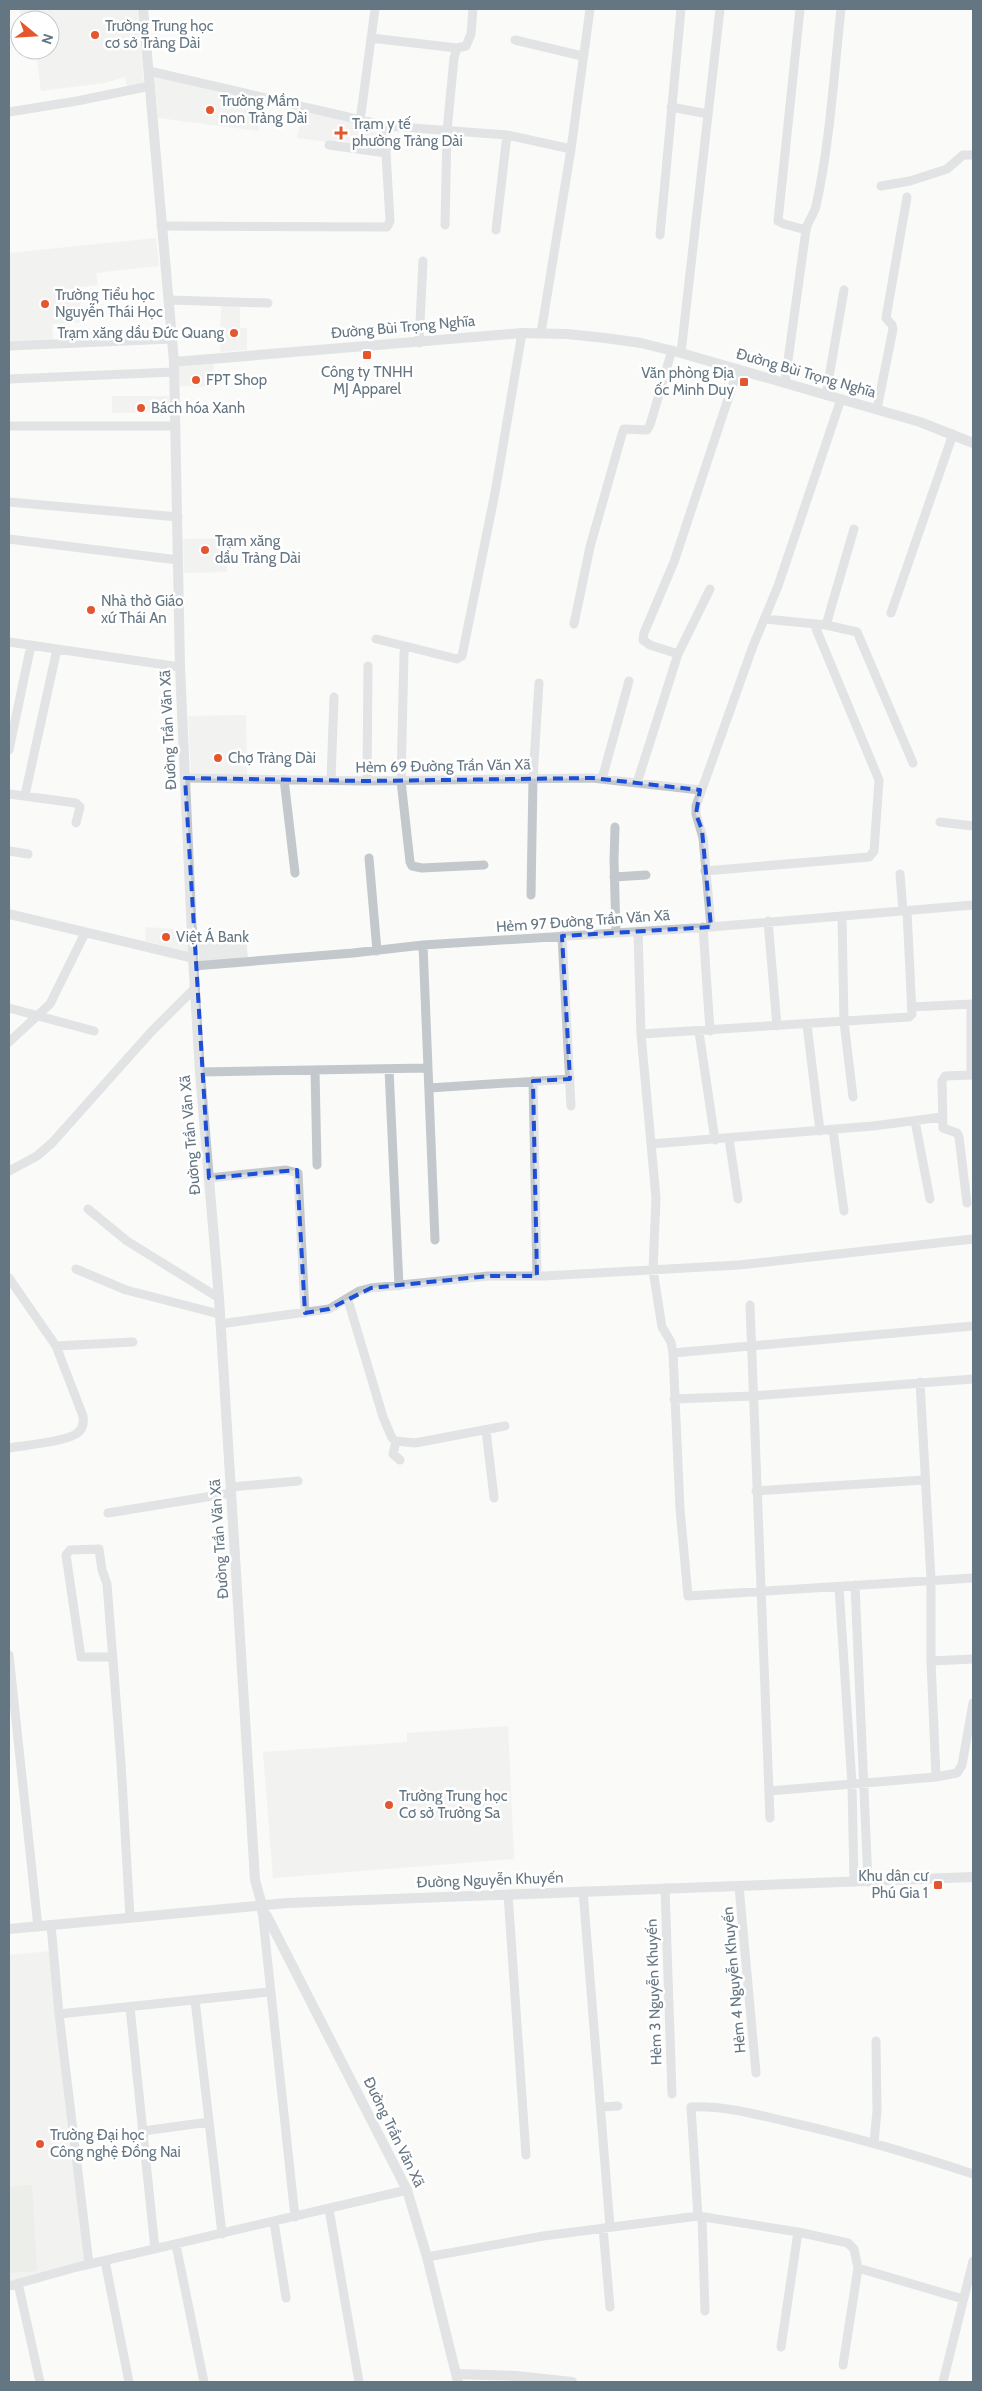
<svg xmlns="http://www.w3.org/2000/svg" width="982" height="2391" font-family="Cabin,sans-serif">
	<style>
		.built { fill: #e8e9e9 }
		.green { fill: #dadfd7 }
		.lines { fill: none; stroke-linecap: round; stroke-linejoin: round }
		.minor { stroke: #c3c8cc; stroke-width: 9 }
		.tertiary { stroke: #c3c8cc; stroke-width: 10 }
		.marked { fill: none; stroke: #1d4ed8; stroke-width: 4; stroke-dasharray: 10 6; stroke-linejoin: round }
		.poi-dot { fill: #e4572e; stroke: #fff; stroke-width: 2 }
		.labels { text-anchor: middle; stroke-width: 5; stroke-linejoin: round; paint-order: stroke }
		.poi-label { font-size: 15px; fill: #657683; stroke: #fff; text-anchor: start }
		.street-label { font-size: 15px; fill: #657683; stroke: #fff }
	</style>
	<rect width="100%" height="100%" fill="#fafaf8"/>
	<path class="built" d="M19 9H137L144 84 127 87 125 77 105 83 41 91 36 50H50V20H22Z
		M154 76 266 102 258 131 158 118Z
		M303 111 384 129 383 149 297 138Z
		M156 238 159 266 96 273 98 285 78 287 83 322 52 324 53 340 9 343V253Z
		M221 305H240V328H247V350L220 352Z
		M214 364 213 387 180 386 179 367Z
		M112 396H169V412L112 413Z
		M227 538V572L184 573 183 539Z
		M246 715 247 775H191L188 716Z
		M146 927 187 930V951L145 941Z
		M246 938 248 958 199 962 198 942Z
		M508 1726 514 1859 273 1878 263 1752 407 1742V1733Z
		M50 1951 85 2261 9 2282V1955Z"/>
	<path class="green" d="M32 2185 37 2271 9 2273V2187Z"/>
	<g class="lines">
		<path class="minor" d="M371 38 457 48
			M515 40 582 56
			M149 71 387 126 507 135 571 149
			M671 107 708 114
			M9 112 77 101 150 86
			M360 121 375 9
			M329 145 386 153
			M881 186 910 181 947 169 963 155H973
			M445 225 447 131 454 58 457 48 466 46 471 34 473 9
			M161 226 387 227 390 221 386 153 387 126
			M496 230 507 135
			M806 230C808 220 814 215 816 206 830 143 834 73 841 9
			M660 235 681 9
			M169 300 268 303
			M541 333 571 149 590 9
			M419 343 423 261
			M9 346 171 339
			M681 353 720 9
			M9 379 174 372
			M785 382 806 230 784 224 778 221 800 9
			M826 395 844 290
			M877 409 893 329 892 325 886 318 907 197
			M9 426H175
			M9 502 178 517
			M9 539 178 560
			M891 613 953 434
			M765 619 826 625 857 632 913 763
			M574 624 590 547 622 434 624 429 647 430 650 425 672 350
			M826 625 854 529
			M376 639 405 646
			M9 642 180 667
			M678 654 710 589
			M9 750 31 645
			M185 778 367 781 592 778 700 790
			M284 779 295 873
			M602 779 629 681
			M331 780 334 697
			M367 781 368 666
			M637 783 678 654 650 645 643 640 644 633 674 562 738 369
			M9 794 76 803 80 807 76 823
			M25 795 57 649
			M940 822 973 826
			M615 827 614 860 616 933
			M9 851 28 854
			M369 858 377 951
			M484 865 422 868 412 866 410 862 401 781 404 654 405 646 457 659 462 656 495 493 522 333
			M705 871 869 857 874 851 879 780 814 624
			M900 874 903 911
			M614 877 646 875
			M531 895 533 778 539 683
			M842 916 844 1022 853 1097
			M768 921 777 1026
			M703 927 710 1031
			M711 927 703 838 696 814V806L753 646 778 586 841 399
			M638 932 641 1034 656 1198 653 1270 662 1327 671 1342 673 1353 680 1509 688 1596 973 1578
			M562 936 571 1106
			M423 945 435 1240
			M194 966 353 953 423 945 711 927 973 905
			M911 1007 973 1004
			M9 1008 94 1031
			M807 1025 820 1131
			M699 1032 715 1140
			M641 1034 909 1017 912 1014 907 911
			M9 1042 50 1004 85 933
			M389 1069 399 1286
			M315 1070 317 1165
			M200 1072 427 1068
			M533 1081 537 1276
			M429 1088 570 1079
			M915 1121 930 1199
			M833 1130 844 1211
			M729 1139 738 1199
			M651 1144 873 1126 942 1117
			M9 1171 37 1156 52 1143 151 1032 195 988
			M209 1178 286 1170 298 1173 305 1313
			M967 1203 959 1137 957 1133 943 1128 942 1081 945 1076 971 1075V1004
			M88 1209 127 1241 219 1298
			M76 1269 126 1290 219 1314
			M9 1278 56 1346 83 1416C84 1423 83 1430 76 1434 63 1442 26 1445 9 1448
			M348 1300 383 1417 392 1438 396 1441 415 1443 505 1426
			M750 1305 770 1818
			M220 1324 329 1309 359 1291 371 1288 488 1276H544L739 1265 973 1239
			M56 1346 133 1342
			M673 1353 973 1326
			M920 1382 931 1579V1661L936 1777
			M674 1399 752 1396 973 1379
			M486 1430 494 1498
			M396 1441 393 1454 400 1460
			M231 1487 298 1481
			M756 1491 924 1480
			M108 1513 231 1493
			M855 1585 868 1882
			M839 1587 852 1784 854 1882
			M9 1655 38 1927
			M113 1657H81L66 1555 70 1550 99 1549 102 1570 107 1584 121 1763 130 1918
			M931 1661 973 1659
			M769 1791 936 1777 957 1773 962 1765 973 1703
			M739 1886 756 2073
			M665 1888 672 2094
			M583 1891 610 2227
			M508 1894 526 2155
			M262 1909 295 2217
			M51 1925 59 2014 89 2264
			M195 2000 222 2234
			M130 2007 155 2249
			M59 2014 269 1992
			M601 2107 618 2106
			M143 2131 209 2122
			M874 2143 877 2111 876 2041
			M329 2209 359 2382
			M698 2216 691 2107C723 2105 758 2115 789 2122 851 2136 913 2154 973 2174
			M702 2217 705 2311
			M274 2222 286 2298
			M603 2228 610 2307
			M176 2245 204 2382
			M427 2257 543 2236 698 2216 798 2232 848 2243 854 2249 858 2268 963 2299
			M105 2261 129 2382
			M18 2283 40 2382
			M9 2286 77 2267 407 2190
			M781 2347 798 2232
			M843 2365 858 2268
			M943 2382 973 2261"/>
		<path class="tertiary" d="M143 9 174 362 180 667 193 958 200 1072 219 1298 255 1880 262 1905
			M174 362 522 333 567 334 605 338 641 343 681 353 920 422 973 443
			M9 914 193 958
			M262 1911 267 1916 407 2190 427 2257 458 2382
			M9 1929 287 1903 973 1877
			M456 2374 516 2376 572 2382"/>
	</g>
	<path d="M0 0H982V2391H0ZM185 778 367 781 592 778 700 790 696 814 702 830 711 927 562 936 570 1079 533 1081 537 1276H488L371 1288 329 1309 305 1313 297 1170 209 1178Z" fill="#fafaf8" fill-opacity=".55" fill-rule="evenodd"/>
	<path class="marked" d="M185 778 367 781 592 778 700 790 696 814 702 830 711 927 562 936 570 1079 533 1081 537 1276H488L371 1288 329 1309 305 1313 297 1170 209 1178Z"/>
	<g class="poi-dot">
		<circle cx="95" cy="35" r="5"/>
		<circle cx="210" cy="110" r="5"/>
		<path d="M338.5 125.5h5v5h5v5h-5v5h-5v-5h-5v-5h5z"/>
		<circle cx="45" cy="304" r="5"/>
		<circle cx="234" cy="333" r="5"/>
		<rect x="362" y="350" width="10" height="10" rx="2.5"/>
		<circle cx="196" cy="380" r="5"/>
		<rect x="739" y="377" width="10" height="10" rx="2.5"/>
		<circle cx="141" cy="408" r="5"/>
		<circle cx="205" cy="550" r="5"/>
		<circle cx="91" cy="610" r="5"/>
		<circle cx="218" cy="758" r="5"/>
		<circle cx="166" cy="937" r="5"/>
		<circle cx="389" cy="1805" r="5"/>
		<rect x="933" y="1880" width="10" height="10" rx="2.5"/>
		<circle cx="40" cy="2144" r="5"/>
	</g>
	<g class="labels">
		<g class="poi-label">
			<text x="105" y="31">Trường Trung học<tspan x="105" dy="17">cơ sở Trảng Dài</tspan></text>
			<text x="220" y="106">Trường Mầm<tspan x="220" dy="17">non Trảng Dài</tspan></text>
			<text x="352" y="129">Trạm y tế<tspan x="352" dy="17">phường Trảng Dài</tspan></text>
			<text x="55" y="300">Trường Tiểu học<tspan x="55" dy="17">Nguyễn Thái Học</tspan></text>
			<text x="224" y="338" text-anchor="end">Trạm xăng dầu Đức Quang</text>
			<text x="367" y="377" text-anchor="middle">Công ty TNHH<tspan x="367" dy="17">MJ Apparel</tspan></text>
			<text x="734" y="378" text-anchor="end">Văn phòng Địa<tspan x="734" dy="17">ốc Minh Duy</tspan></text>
			<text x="206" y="385">FPT Shop</text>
			<text x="151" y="413">Bách hóa Xanh</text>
			<text x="215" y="546">Trạm xăng<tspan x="215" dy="17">dầu Trảng Dài</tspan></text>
			<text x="101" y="606">Nhà thờ Giáo<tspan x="101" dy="17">xứ Thái An</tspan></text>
			<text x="228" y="763">Chợ Trảng Dài</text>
			<text x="176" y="942">Việt Á Bank</text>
			<text x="399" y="1801">Trường Trung học<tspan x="399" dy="17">Cơ sở Trường Sa</tspan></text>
			<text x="928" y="1881" text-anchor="end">Khu dân cư<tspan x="928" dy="17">Phú Gia 1</tspan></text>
			<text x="50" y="2140">Trường Đại học<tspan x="50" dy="17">Công nghệ Đồng Nai</tspan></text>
		</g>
		<g class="street-label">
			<text transform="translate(403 327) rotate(-5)" y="5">Đường Bùi Trọng Nghĩa</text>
			<text transform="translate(806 373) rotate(16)" y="5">Đường Bùi Trọng Nghĩa</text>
			<text transform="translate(168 730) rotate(-93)" y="5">Đường Trần Văn Xã</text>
			<text transform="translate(443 766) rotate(-1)" y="5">Hẻm 69 Đường Trần Văn Xã</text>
			<text transform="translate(583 921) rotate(-4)" y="5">Hẻm 97 Đường Trần Văn Xã</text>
			<text transform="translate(190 1135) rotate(-95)" y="5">Đường Trần Văn Xã</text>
			<text transform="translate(219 1539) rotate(-94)" y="5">Đường Trần Văn Xã</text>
			<text transform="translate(490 1880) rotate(-2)" y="5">Đường Nguyễn Khuyến</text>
			<text transform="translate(734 1980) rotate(-95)" y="5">Hẻm 4 Nguyễn Khuyến</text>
			<text transform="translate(654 1992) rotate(-92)" y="5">Hẻm 3 Nguyễn Khuyến</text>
			<text transform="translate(394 2132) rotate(64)" y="5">Đường Trần Văn Xã</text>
		</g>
	</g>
	<rect width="982" height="2391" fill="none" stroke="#657683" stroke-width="20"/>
	<g transform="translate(35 35) rotate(108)"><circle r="24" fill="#ffffff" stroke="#c1c8cd"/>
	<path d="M0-4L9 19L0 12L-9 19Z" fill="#e4572e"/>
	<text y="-8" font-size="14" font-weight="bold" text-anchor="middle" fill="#657683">N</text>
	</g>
</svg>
